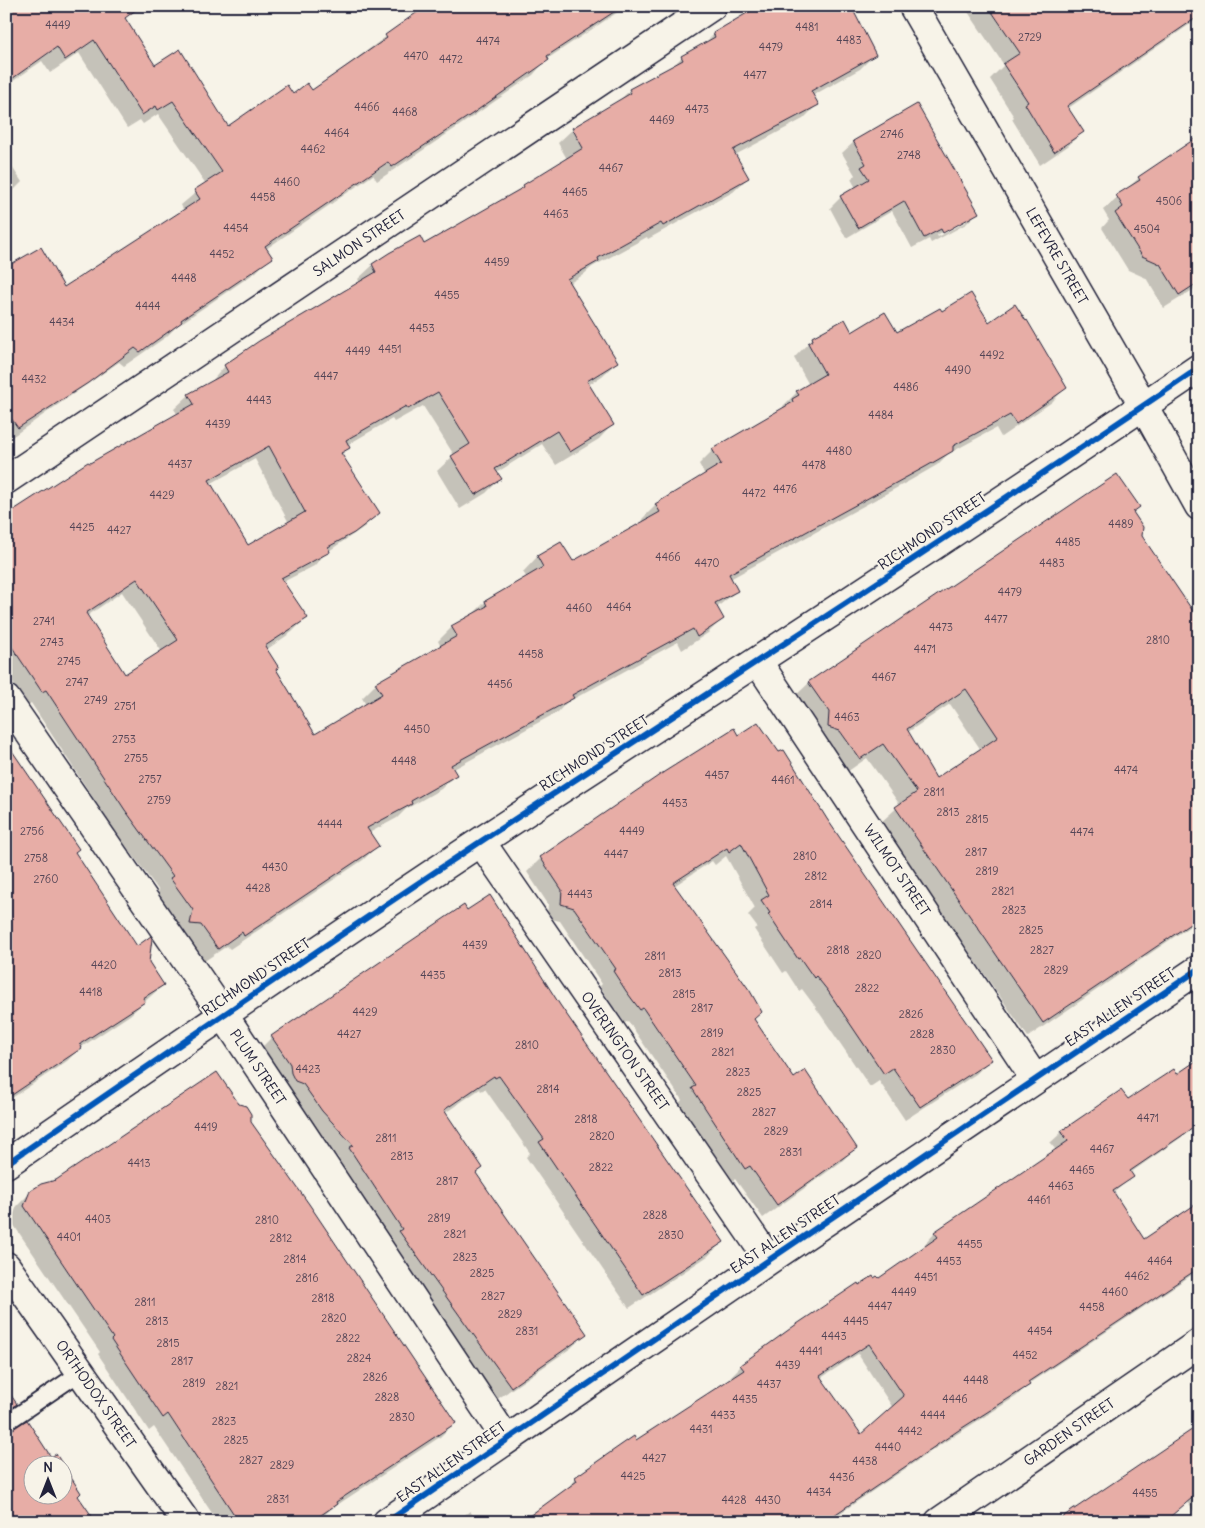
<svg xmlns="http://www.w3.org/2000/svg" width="1205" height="1528" font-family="Delius,sans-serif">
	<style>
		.shadow { fill: #0003; fill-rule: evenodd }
		.building { fill: #e7ada6; stroke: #22223b; fill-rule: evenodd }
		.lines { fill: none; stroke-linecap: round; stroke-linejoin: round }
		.lane-casing { stroke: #22223b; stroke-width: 19 }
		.street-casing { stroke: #22223b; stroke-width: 31 }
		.secondary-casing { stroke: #22223b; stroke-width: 31 }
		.lane { stroke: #f7f3e8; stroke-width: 15 }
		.street { stroke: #f7f3e8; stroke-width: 28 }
		.secondary { stroke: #f7f3e8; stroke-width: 28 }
		.cycleway-casing { stroke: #f7f3e8; stroke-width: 9 }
		.cycleway { stroke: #0057b8; stroke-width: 6 }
		.labels { text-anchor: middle; stroke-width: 4.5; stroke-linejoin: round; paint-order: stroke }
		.number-label { font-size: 11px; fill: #534556 }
		.street-label { font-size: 14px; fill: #22223b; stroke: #f7f3e8 }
	</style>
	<rect width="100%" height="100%" fill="#f7f3e8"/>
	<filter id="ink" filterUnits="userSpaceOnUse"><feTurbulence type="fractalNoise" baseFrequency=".02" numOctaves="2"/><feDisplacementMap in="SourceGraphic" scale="10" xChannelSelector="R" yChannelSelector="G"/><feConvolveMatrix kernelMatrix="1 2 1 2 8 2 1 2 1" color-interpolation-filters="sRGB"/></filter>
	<g filter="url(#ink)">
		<path class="shadow" d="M6 6 122 15 155 67 227 128 292 95 312 91 428 6H627L547 59 533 75 456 128 377 181 373 175 266 249 271 257 256 272 177 326 166 337 124 366 119 362 6 441V268L63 288 184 211 181 205 206 184 158 114 143 124 140 120 127 128 79 53 50 73 42 61 6 86Z
			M964 6H1199V18L1067 109 1082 132 1068 146 1040 165 1012 119 1014 117 990 79 1004 65Z
			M714 34 874 55 860 69 812 96 817 105 803 119 735 155 748 178 733 192 648 239 647 237 592 267 583 275 568 284 617 362 602 376 588 385 613 424 599 439 556 465 542 444 496 473 500 479 486 493 460 509 437 471 454 455 423 406 394 422 392 419 347 445 349 448 341 455 378 513 364 527 326 553 314 566 283 582 306 618 292 632 266 650 314 736 366 705 362 698 376 684 441 647 438 641 452 627 471 616 485 602 527 578 523 572 537 557 561 544 572 562 644 523 642 519 656 505 705 475 699 464 713 450 784 408 783 406 797 392 809 385 794 358 813 338 852 333 896 334 941 312 989 323 1066 387 1052 402 1001 437 996 428 948 454 937 465 911 480 730 579 737 591 716 608 722 619 708 633 682 650 678 642 566 703 558 712 532 726 452 770 455 775 441 789 406 809 397 818 369 833 377 846 363 860 230 949 227 946 203 962 176 938 179 925 157 893 159 891 111 825 31 703 28 705 6 673V514L9 515 89 465 178 415 174 409 189 395 211 382 225 366 260 342 360 283 358 279 373 265 423 245 519 191 567 159 558 143 573 129 618 102 630 90 671 68 682 57 703 45ZM255 459 289 523 248 547 210 484ZM122 592 162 652 125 676 87 616Z
			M917 105 977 213 966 224 931 243 929 239 912 248 892 211 846 238 830 208 841 197 856 188 851 179 855 175 842 153 854 142ZM966 219V222L938 237 937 235Z
			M1199 137V286L1164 308 1146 278 1128 270 1102 228 1109 220 1103 210 1139 178Z
			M6 158 22 182 6 198Z
			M1117 476 1138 507 1133 513 1141 536 1199 622V920L1028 1037 880 823 900 805 867 758 844 774 793 698 809 683ZM950 704 981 750 935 780 908 732Z
			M738 736 826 820 990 1060 976 1074 905 1120 879 1081 870 1087 814 1005 802 989 799 991 786 971 783 973 754 929 757 927 748 915 755 908 726 856 715 865 712 861 674 886 753 1020 794 1080 855 1148 841 1162 763 1218 735 1179 731 1182 679 1103 682 1100 628 1021 625 1023 612 1005 600 986 602 984 560 921 547 918 548 904 527 872 541 858Z
			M74 853 163 985 130 1015 80 1048 67 1061 6 1102V943Z
			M559 1005 722 1242 708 1256 629 1308 526 1157 530 1153 485 1089 481 1091 480 1089 445 1113 481 1168 475 1174 585 1334 571 1348 496 1400 335 1163 339 1159 309 1125 258 1051 272 1037Z
			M1199 1061V1125L1130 1173 1132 1177 1113 1193 1144 1241 1199 1203V1270L1028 1384 1017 1396 946 1441 827 1522H521L565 1491 576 1478 633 1438 636 1442 731 1379 730 1377 741 1366 859 1287 878 1280 926 1247 924 1245 935 1233 1056 1150 1050 1143 1062 1132 1128 1101 1177 1075ZM858 1354 893 1408 861 1436 821 1378Z
			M250 1123 454 1423 440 1437 331 1509 316 1522H218L154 1427 149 1431 98 1354 100 1352 11 1221 17 1206 31 1192Z
			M6 1383 11 1391 8 1394 15 1404 6 1413Z
			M1199 1426V1518L1187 1502 1058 1522Z
			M6 1433 32 1466V1496H77L6 1522Z
			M470 1511 477 1522H455Z"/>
		<path class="building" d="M6 6H141L125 18 155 65 180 49 228 126 287 85 293 94 307 83 312 90 387 38 385 35 426 6H623L547 56 549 60 472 114 392 167 388 162 265 246 273 258 181 320 182 322 140 352 135 348 88 383 18 428 6 411V267L41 247 64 287 200 199 194 190 222 172 173 101 158 110 156 106 142 115 94 40 65 60 57 47 6 83Z
			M759 6H851L876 55 811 91 819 105 733 150 749 178 663 226 661 223 598 258 599 261 567 279 618 362 587 381 614 425 570 452 557 431 495 469 502 479 475 495 451 456 470 444 438 392 408 409 406 406 346 440 350 448 341 453 380 513 354 533 328 547 330 552 281 578 308 618 265 646 279 668 276 669 315 734 382 694 375 683 457 636 451 626 487 606 485 601 543 567 537 556 561 542 573 561 660 512 655 504 721 464 712 449 793 402 792 399 799 395 796 391 825 374 808 343 813 340 812 337 845 319 852 332 885 312 897 332 940 308 942 311 971 293 989 322 1015 304 1026 321 1027 320 1067 388 1016 424 1010 415 953 446V451L927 466 729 574 738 591 715 603 724 619 697 637 693 629 572 695 574 698 548 712 451 765 457 775 411 801 412 804 367 828 379 846 244 936 242 932 218 949 201 925 190 924 193 910 170 878 173 876 125 810 46 690 42 692 6 638V515L88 462 90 463 194 404 188 394 228 372 224 365 259 341 376 272 372 264 389 253 420 236 424 244 524 187 523 185 583 148 572 128 631 93 629 89 683 60 681 56 715 37 713 33ZM269 446 305 512 248 545 209 480ZM137 579 178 640 125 674 86 613Z
			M988 6H1199V16L1067 106 1084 132 1054 152 1025 104 1028 102 1003 64 1020 53Z
			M917 104 979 213 943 233 941 229 924 238 904 201 858 228 840 196 869 179 861 167 866 164 853 141Z
			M1199 136V282L1179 295 1160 264 1142 256 1115 213 1123 207 1116 195 1140 180 1138 177Z
			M1117 474 1140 507 1133 512 1143 527 1142 536 1199 620V918L1043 1023 895 807 917 792 883 744 860 759 840 731 828 727 829 712 808 682ZM966 689 998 737 936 778 907 729Z
			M758 722 779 752 784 750 827 819 992 1060 920 1107 893 1068 884 1074 828 991 816 976 814 978 800 958 798 959 768 914 770 913 761 900 769 895 741 843 729 852 727 848 673 883 750 991 762 1012 754 1019 794 1078 805 1070 857 1148 777 1205 750 1166 745 1169 692 1088 696 1086 643 1008 640 1010 626 991 613 971 616 969 574 908 561 904 562 890 540 857 664 772 734 728 738 735Z
			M6 742 79 849 75 852 137 946 151 936 152 939 149 962 164 985 143 998 145 1002 80 1044 82 1048 6 1099Z
			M490 895 560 1005 724 1242 643 1295 539 1142 544 1139 499 1076 495 1078 494 1076 444 1110 483 1168 476 1173 587 1334 511 1387 399 1231 402 1229 349 1148 353 1145 322 1111 303 1084 295 1081 291 1073 290 1064 271 1036 464 905 467 910Z
			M1199 1059V1124L1130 1171 1134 1177 1113 1191 1144 1239 1199 1202V1268L1028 1382 1030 1385 959 1430 824 1522H521L577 1481 575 1477 634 1436 636 1440 744 1370 740 1365 794 1326 858 1283 859 1285 873 1276 874 1278 877 1276 879 1278 938 1237 934 1232 1068 1141 1061 1131 1121 1090 1128 1099 1174 1069 1177 1074ZM869 1344 904 1396 861 1434 820 1376Z
			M217 1072 239 1104 246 1106 251 1114V1122L309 1204 456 1423 336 1502 337 1504 311 1522H239L168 1414 163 1418 111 1340 113 1338 24 1206 30 1191 41 1184 56 1180Z
			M6 1388 17 1404 6 1411Z
			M27 1420 51 1457 56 1454 81 1493 78 1496 96 1522H6V1432ZM32 1466H62V1496H32Z
			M1199 1425V1492L1164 1522H1055Z"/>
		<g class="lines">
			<g class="lane-casing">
				<path id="lane" d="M6 1423 81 1372"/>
			</g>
			<g class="street-casing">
				<path id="street" d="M1143 405 1199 506
					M6 480 712 6
					M758 662 1035 1079
					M6 699 223 1014 506 1439
					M481 842 769 1260
					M6 1266 186 1522
					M387 1522 769 1260 1199 969
					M939 1522 1199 1343"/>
			</g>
			<g class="secondary-casing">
				<path id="secondary" d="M913 6 1143 405
					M6 1164C164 1055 323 946 483 840 722 684 962 529 1199 368"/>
			</g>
			<use href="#lane" class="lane"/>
			<use href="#street" class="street"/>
			<use href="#secondary" class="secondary"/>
			<g class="cycleway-casing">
				<path id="cycleway" d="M6 1164C164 1055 323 946 483 840 722 684 962 529 1199 368
					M387 1522 769 1260 1199 969"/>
			</g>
			<use href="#cycleway" class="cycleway"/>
		</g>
	</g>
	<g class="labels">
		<g class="number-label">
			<text x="58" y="29">4449</text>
			<text x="807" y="31">4481</text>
			<text x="1030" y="41">2729</text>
			<text x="849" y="44">4483</text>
			<text x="488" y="45">4474</text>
			<text x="771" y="51">4479</text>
			<text x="416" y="60">4470</text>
			<text x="451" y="63">4472</text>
			<text x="755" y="79">4477</text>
			<text x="367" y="111">4466</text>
			<text x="697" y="113">4473</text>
			<text x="405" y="116">4468</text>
			<text x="662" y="124">4469</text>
			<text x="337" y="137">4464</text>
			<text x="892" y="138">2746</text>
			<text x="313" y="153">4462</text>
			<text x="909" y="159">2748</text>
			<text x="611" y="172">4467</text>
			<text x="287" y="186">4460</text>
			<text x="575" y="196">4465</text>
			<text x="263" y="201">4458</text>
			<text x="1169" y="205">4506</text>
			<text x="556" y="218">4463</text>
			<text x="236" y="232">4454</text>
			<text x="1147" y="233">4504</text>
			<text x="222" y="258">4452</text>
			<text x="497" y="266">4459</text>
			<text x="184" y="282">4448</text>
			<text x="447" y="299">4455</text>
			<text x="148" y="310">4444</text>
			<text x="62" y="326">4434</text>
			<text x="422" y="332">4453</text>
			<text x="390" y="353">4451</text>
			<text x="358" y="355">4449</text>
			<text x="992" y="359">4492</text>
			<text x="958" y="374">4490</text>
			<text x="326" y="380">4447</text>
			<text x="34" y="383">4432</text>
			<text x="906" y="391">4486</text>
			<text x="259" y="404">4443</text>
			<text x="881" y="419">4484</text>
			<text x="218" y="428">4439</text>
			<text x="839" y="455">4480</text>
			<text x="180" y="468">4437</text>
			<text x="814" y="469">4478</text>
			<text x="785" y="493">4476</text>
			<text x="754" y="497">4472</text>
			<text x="162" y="499">4429</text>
			<text x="1121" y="528">4489</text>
			<text x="82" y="531">4425</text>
			<text x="119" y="534">4427</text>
			<text x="1068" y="546">4485</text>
			<text x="668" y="561">4466</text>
			<text x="707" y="567">4470</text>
			<text x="1052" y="567">4483</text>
			<text x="1010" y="596">4479</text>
			<text x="619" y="611">4464</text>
			<text x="579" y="612">4460</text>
			<text x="996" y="623">4477</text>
			<text x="44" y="625">2741</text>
			<text x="941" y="631">4473</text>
			<text x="1158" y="644">2810</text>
			<text x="52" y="646">2743</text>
			<text x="925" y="653">4471</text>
			<text x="531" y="658">4458</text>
			<text x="69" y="665">2745</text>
			<text x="884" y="681">4467</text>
			<text x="77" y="686">2747</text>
			<text x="500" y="688">4456</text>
			<text x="96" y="704">2749</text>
			<text x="125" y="710">2751</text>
			<text x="847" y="721">4463</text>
			<text x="417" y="733">4450</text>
			<text x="124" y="743">2753</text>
			<text x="136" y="762">2755</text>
			<text x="404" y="765">4448</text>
			<text x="1126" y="774">4474</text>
			<text x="717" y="779">4457</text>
			<text x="150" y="783">2757</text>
			<text x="783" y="784">4461</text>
			<text x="934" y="796">2811</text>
			<text x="159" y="804">2759</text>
			<text x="675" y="807">4453</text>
			<text x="948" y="816">2813</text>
			<text x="977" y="823">2815</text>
			<text x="330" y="828">4444</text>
			<text x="32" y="835">2756</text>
			<text x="632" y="835">4449</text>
			<text x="1082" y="836">4474</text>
			<text x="976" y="856">2817</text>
			<text x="616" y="858">4447</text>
			<text x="805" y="860">2810</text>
			<text x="36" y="862">2758</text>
			<text x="275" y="871">4430</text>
			<text x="987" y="875">2819</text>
			<text x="816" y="880">2812</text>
			<text x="46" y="883">2760</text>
			<text x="258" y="892">4428</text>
			<text x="1003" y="895">2821</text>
			<text x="580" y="898">4443</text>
			<text x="821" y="908">2814</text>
			<text x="1014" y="914">2823</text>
			<text x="1031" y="934">2825</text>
			<text x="475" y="949">4439</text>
			<text x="838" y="954">2818</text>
			<text x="1042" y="954">2827</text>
			<text x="869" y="959">2820</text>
			<text x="655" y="960">2811</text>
			<text x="104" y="969">4420</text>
			<text x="1056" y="974">2829</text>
			<text x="670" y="977">2813</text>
			<text x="433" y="979">4435</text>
			<text x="867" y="992">2822</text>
			<text x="91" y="996">4418</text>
			<text x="684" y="998">2815</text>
			<text x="702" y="1012">2817</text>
			<text x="365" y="1016">4429</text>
			<text x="911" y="1018">2826</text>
			<text x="712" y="1037">2819</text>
			<text x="349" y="1038">4427</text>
			<text x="922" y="1038">2828</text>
			<text x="527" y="1049">2810</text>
			<text x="943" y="1054">2830</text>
			<text x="723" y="1056">2821</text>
			<text x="308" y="1073">4423</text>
			<text x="738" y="1076">2823</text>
			<text x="548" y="1093">2814</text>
			<text x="749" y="1096">2825</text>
			<text x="764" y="1116">2827</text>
			<text x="1148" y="1122">4471</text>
			<text x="586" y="1123">2818</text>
			<text x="206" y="1131">4419</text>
			<text x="776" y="1135">2829</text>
			<text x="602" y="1140">2820</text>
			<text x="386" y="1142">2811</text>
			<text x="1102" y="1153">4467</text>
			<text x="791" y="1156">2831</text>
			<text x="402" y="1160">2813</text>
			<text x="139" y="1167">4413</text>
			<text x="601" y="1171">2822</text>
			<text x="1082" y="1174">4465</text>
			<text x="447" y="1185">2817</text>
			<text x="1061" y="1190">4463</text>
			<text x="1039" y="1204">4461</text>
			<text x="655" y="1219">2828</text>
			<text x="439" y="1222">2819</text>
			<text x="98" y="1223">4403</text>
			<text x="267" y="1224">2810</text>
			<text x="455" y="1238">2821</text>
			<text x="671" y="1239">2830</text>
			<text x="69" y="1241">4401</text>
			<text x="281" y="1242">2812</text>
			<text x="970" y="1248">4455</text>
			<text x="465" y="1261">2823</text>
			<text x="295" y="1263">2814</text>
			<text x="949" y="1265">4453</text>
			<text x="1160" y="1265">4464</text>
			<text x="482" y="1277">2825</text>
			<text x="1137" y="1280">4462</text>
			<text x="926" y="1281">4451</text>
			<text x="307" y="1282">2816</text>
			<text x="904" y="1296">4449</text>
			<text x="1115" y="1296">4460</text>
			<text x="493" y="1300">2827</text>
			<text x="323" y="1302">2818</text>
			<text x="145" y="1306">2811</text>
			<text x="880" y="1310">4447</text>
			<text x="1092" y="1311">4458</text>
			<text x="510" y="1318">2829</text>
			<text x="334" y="1322">2820</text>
			<text x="157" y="1325">2813</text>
			<text x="856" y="1325">4445</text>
			<text x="527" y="1335">2831</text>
			<text x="1040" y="1335">4454</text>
			<text x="834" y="1340">4443</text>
			<text x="348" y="1342">2822</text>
			<text x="168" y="1347">2815</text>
			<text x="811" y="1355">4441</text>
			<text x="1025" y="1359">4452</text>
			<text x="359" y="1362">2824</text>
			<text x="182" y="1365">2817</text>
			<text x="788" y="1369">4439</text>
			<text x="375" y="1381">2826</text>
			<text x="976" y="1384">4448</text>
			<text x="194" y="1387">2819</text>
			<text x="769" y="1388">4437</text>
			<text x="227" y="1390">2821</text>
			<text x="387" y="1401">2828</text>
			<text x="745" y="1403">4435</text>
			<text x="955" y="1403">4446</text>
			<text x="723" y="1419">4433</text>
			<text x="933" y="1419">4444</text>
			<text x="402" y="1421">2830</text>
			<text x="224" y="1425">2823</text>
			<text x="701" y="1433">4431</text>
			<text x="910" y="1435">4442</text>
			<text x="236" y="1444">2825</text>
			<text x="888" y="1451">4440</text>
			<text x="654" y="1462">4427</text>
			<text x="251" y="1464">2827</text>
			<text x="865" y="1465">4438</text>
			<text x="282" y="1469">2829</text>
			<text x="633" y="1480">4425</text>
			<text x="842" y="1481">4436</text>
			<text x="819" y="1496">4434</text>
			<text x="1145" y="1497">4455</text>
			<text x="278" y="1503">2831</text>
			<text x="734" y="1504">4428</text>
			<text x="768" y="1504">4430</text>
		</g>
		<g class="street-label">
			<text transform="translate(359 243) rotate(-34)" y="5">SALMON STREET</text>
			<text transform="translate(1057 256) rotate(60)" y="5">LEFEVRE STREET</text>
			<text transform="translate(932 531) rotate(-34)" y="5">RICHMOND STREET</text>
			<text transform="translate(594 753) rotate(-33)" y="5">RICHMOND STREET</text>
			<text transform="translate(897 870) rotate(56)" y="5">WILMOT STREET</text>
			<text transform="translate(256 977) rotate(-34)" y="5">RICHMOND STREET</text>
			<text transform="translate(1120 1007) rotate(-34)" y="5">EAST ALLEN STREET</text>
			<text transform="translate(625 1051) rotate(55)" y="5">OVERINGTON STREET</text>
			<text transform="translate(258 1067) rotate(56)" y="5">PLUM STREET</text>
			<text transform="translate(785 1234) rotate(-34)" y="5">EAST ALLEN STREET</text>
			<text transform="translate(96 1394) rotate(55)" y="5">ORTHODOX STREET</text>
			<text transform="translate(1069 1432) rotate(-35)" y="5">GARDEN STREET</text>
			<text transform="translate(451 1462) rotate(-35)" y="5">EAST ALLEN STREET</text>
		</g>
	</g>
	<rect width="1205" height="1528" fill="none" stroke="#f7f3e8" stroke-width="25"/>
	<rect x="12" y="12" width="1180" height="1503" fill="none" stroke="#22223b" stroke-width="2" filter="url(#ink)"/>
	<g transform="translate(48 1480)"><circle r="24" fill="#f7f3e8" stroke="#a29fa3"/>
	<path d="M0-4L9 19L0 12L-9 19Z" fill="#22223b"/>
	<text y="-8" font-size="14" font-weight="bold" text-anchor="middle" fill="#22223b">N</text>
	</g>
</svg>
